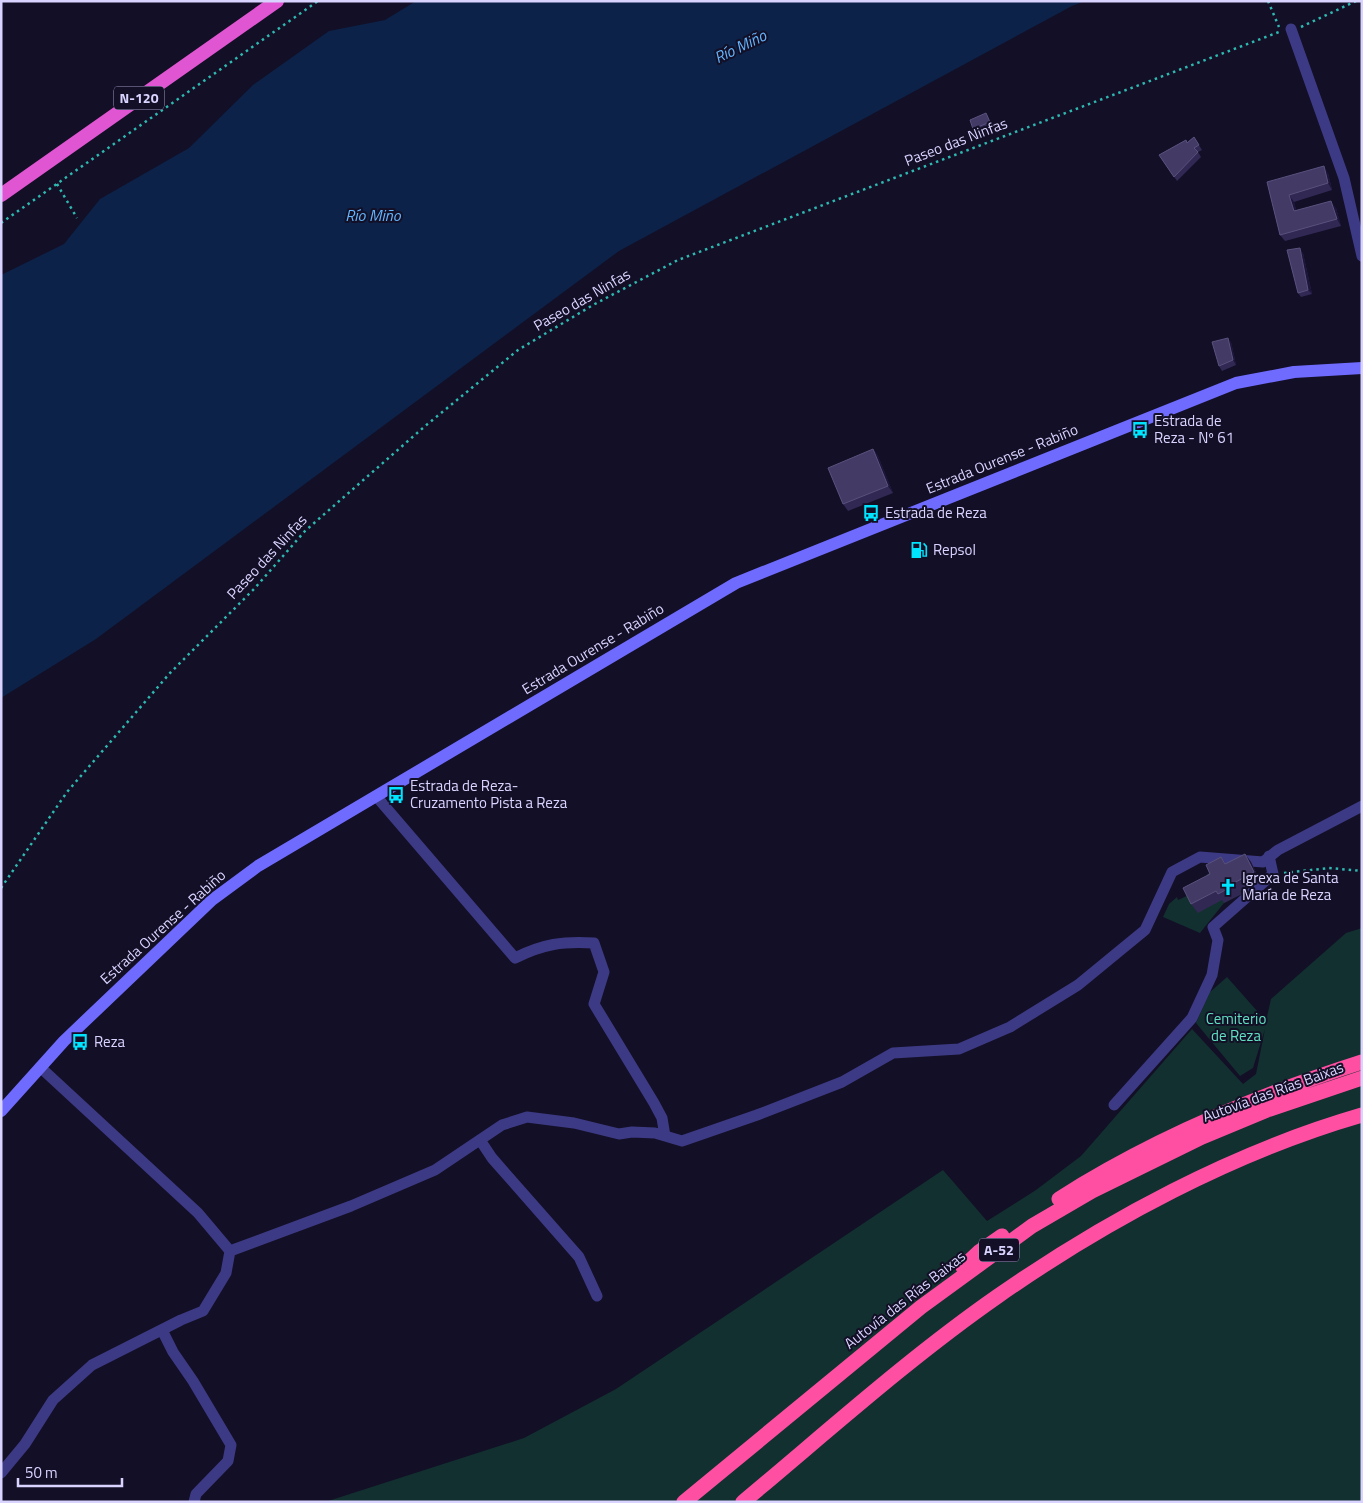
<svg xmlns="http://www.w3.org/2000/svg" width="1363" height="1503" font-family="'Titillium Web',sans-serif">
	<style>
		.green { fill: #12302f }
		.water { fill: #0c2248 }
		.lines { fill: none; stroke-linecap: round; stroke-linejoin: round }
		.path { stroke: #2fb8b0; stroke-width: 2.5; stroke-dasharray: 2.5 4; stroke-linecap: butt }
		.minor { stroke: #3d3a85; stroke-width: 11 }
		.secondary { stroke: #6f6bff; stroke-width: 12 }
		.trunk { stroke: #e055d1; stroke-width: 14 }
		.motorway { stroke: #ff4fa3; stroke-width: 15 }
		.wall { fill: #312854 }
		.shaded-wall { fill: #1d163a }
		.building { fill: #433a66; stroke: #5a527e }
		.labels { text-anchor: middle; stroke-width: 4; stroke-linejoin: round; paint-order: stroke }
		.shield { fill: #130f26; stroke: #9e99be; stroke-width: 1 }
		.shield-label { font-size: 14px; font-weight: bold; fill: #d9d4ff }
		.street-label { font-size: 15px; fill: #d9d4ff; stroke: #130f26 }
		.poi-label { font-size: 15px; fill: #d9d4ff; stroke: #130f26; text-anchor: start }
		.park-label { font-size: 15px; fill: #5fe0c0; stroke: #130f26 }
		.water-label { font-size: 16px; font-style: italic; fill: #62b6ff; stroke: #130f26 }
	</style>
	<rect width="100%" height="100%" fill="#130f26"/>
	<path class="green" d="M1251 862 1260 881 1241 891 1242 894 1224 903 1200 933 1163 917 1169 904 1177 897 1178 900 1210 885 1207 874Z
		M1362 928V1502H325L524 1438 616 1389 943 1170 987 1221 1036 1190 1081 1156 1192 1029 1243 1084 1256 1074 1265 1029 1253 1068 1240 1076 1196 1023 1210 992 1227 977 1266 1021 1271 999 1346 933Z"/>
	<path class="water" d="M416 1H1085L1072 6 619 251 96 639 1 698V275L64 244 100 199 189 148 253 85 329 31 385 20Z"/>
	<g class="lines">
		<path class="path" d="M1268 1 1279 27
			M1301 27 1356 1
			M57 184 77 218
			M1 223 318 1
			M1284 873 1329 868 1362 871
			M1 888 67 792 170 673 254 589 305 531 424 427 518 350 593 305 678 260 1279 32"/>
		<path class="minor" d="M1291 29 1344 178 1362 256
			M376 796 515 958C543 944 563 941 594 943L604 972 594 1004 654 1103 662 1118 665 1136
			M1114 1105 1192 1018 1212 975 1218 940 1213 927 1273 874 1269 856
			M480 1140 492 1158 579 1257 597 1296
			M230 1251 351 1206 435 1170 502 1125 527 1117 574 1123 619 1134 632 1132 655 1133 682 1141 757 1115 842 1082 893 1053 959 1049 1010 1027 1078 985 1145 930 1172 872 1200 857 1263 862 1278 850 1362 806
			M162 1330 173 1352 193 1381 231 1445 228 1461 196 1494 194 1502
			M1 1473 25 1444 53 1400 92 1365 181 1320 203 1311 226 1273 230 1251 198 1213 40 1067"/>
		<path class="secondary" d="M1 1111 64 1041 212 900 258 866 736 583 1236 383 1294 372 1362 368"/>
		<path class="trunk" d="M1 195 277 1"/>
		<path class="motorway" d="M1059 1199C1153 1139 1256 1096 1362 1062
			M963 1267 979 1252 1002 1236
			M684 1502 921 1307 1032 1226 1092 1191 1202 1137 1267 1110 1362 1078
			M743 1502C827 1432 909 1358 998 1296 1107 1220 1234 1152 1362 1115"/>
	</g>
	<path class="wall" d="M986 113 991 124 975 131 973 129Z
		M1194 137 1202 150 1198 152 1201 157 1177 181 1159 155 1186 140 1187 142Z
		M1328 173 1332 190 1294 202 1296 210 1336 208 1341 226 1285 241 1280 235 1267 182Z
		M1303 253 1312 294 1301 297 1298 293Z
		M1231 342 1236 365 1222 371 1219 366Z
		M873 449 878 456 893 493 848 511 843 504Z
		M1245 854 1251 862 1260 881 1240 891 1242 894 1224 903 1222 900 1198 913 1191 904 1221 857 1226 864Z"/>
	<path class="shaded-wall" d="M1324 166 1328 173 1332 190 1328 183Z
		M1289 195 1294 202 1298 218 1294 211Z
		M1331 201 1336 208 1341 226 1337 219Z
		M1300 248 1303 253 1312 294 1308 290Z
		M1228 338 1231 342 1236 365 1233 360Z
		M873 449 878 456 893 493 888 486Z
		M1245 854 1251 862 1260 881 1254 872Z"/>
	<path class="building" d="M986 113 990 122 973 129 970 120Z
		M1194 137 1199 145 1194 148 1198 152 1174 177 1159 155 1186 140 1187 143Z
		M1324 166 1328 183 1289 195 1294 211 1331 201 1337 219 1280 235 1267 182Z
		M1300 248 1308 290 1298 293 1287 250Z
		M1228 338 1233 360 1219 366 1212 342Z
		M873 449 888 486 843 504 828 468Z
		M1245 854 1254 872 1234 883 1235 885 1218 894 1216 891 1191 904 1183 888 1210 874 1206 865 1221 857 1225 864Z"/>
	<defs>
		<g id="bus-bare" transform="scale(1.35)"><path d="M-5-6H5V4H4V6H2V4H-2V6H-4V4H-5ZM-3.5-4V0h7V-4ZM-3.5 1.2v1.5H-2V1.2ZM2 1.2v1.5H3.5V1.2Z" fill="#00e5ff" stroke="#130f26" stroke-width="2.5" paint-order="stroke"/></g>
		<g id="fuel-bare" transform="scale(1.35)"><path d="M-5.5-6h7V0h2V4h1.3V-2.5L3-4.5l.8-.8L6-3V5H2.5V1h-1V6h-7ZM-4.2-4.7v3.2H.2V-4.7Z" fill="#00e5ff" stroke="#130f26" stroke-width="2.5" paint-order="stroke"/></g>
		<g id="church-bare" transform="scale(1.35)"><path d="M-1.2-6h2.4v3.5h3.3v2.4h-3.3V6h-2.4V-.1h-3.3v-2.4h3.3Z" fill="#00e5ff" stroke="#130f26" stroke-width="2.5" paint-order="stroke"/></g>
	</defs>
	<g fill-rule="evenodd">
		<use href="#bus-bare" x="1140" y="430"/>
		<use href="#bus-bare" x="871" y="513"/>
		<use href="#fuel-bare" x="919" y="550"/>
		<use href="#bus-bare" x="396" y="795"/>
		<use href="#church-bare" x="1228" y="887"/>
		<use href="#bus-bare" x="80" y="1042"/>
	</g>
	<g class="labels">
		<g class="shield">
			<rect x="114" y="86.5" width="50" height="23" rx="4"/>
			<rect x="979" y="1238.5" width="40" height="23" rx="4"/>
		</g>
		<g class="shield-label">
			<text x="139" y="103">N-120</text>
			<text x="999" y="1255">A-52</text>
		</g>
		<g class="street-label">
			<text transform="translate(956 142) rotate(-21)" y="5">Paseo das Ninfas</text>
			<text transform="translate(582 300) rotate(-30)" y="5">Paseo das Ninfas</text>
			<text transform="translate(1002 459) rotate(-22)" y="5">Estrada Ourense - Rabiño</text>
			<text transform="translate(267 557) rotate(-47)" y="5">Paseo das Ninfas</text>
			<text transform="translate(593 649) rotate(-31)" y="5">Estrada Ourense - Rabiño</text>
			<text transform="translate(163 927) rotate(-42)" y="5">Estrada Ourense - Rabiño</text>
			<text transform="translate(1273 1092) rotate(-20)" y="5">Autovía das Rías Baixas</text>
			<text transform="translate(905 1300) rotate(-38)" y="5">Autovía das Rías Baixas</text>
		</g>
		<g class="poi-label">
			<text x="1154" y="426">Estrada de<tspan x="1154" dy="17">Reza - Nº 61</tspan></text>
			<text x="885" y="518">Estrada de Reza</text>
			<text x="933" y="555">Repsol</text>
			<text x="410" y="791">Estrada de Reza-<tspan x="410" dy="17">Cruzamento Pista a Reza</tspan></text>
			<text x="1242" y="883">Igrexa de Santa<tspan x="1242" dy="17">María de Reza</tspan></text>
			<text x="94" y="1047">Reza</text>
		</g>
		<g class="park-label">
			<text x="1236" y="1024">Cemiterio<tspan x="1236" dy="17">de Reza</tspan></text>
		</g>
		<g class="water-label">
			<text transform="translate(740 46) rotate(-26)" y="6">Río Miño</text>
			<text x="373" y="221">Río Miño</text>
		</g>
	</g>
	<rect width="1363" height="1503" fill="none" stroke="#d9d4ff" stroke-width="5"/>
	<path d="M18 1478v8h104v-8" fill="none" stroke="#d9d4ff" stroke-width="2.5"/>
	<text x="25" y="1478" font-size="15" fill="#d9d4ff" stroke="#130f26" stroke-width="4" paint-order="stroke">50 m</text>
</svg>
